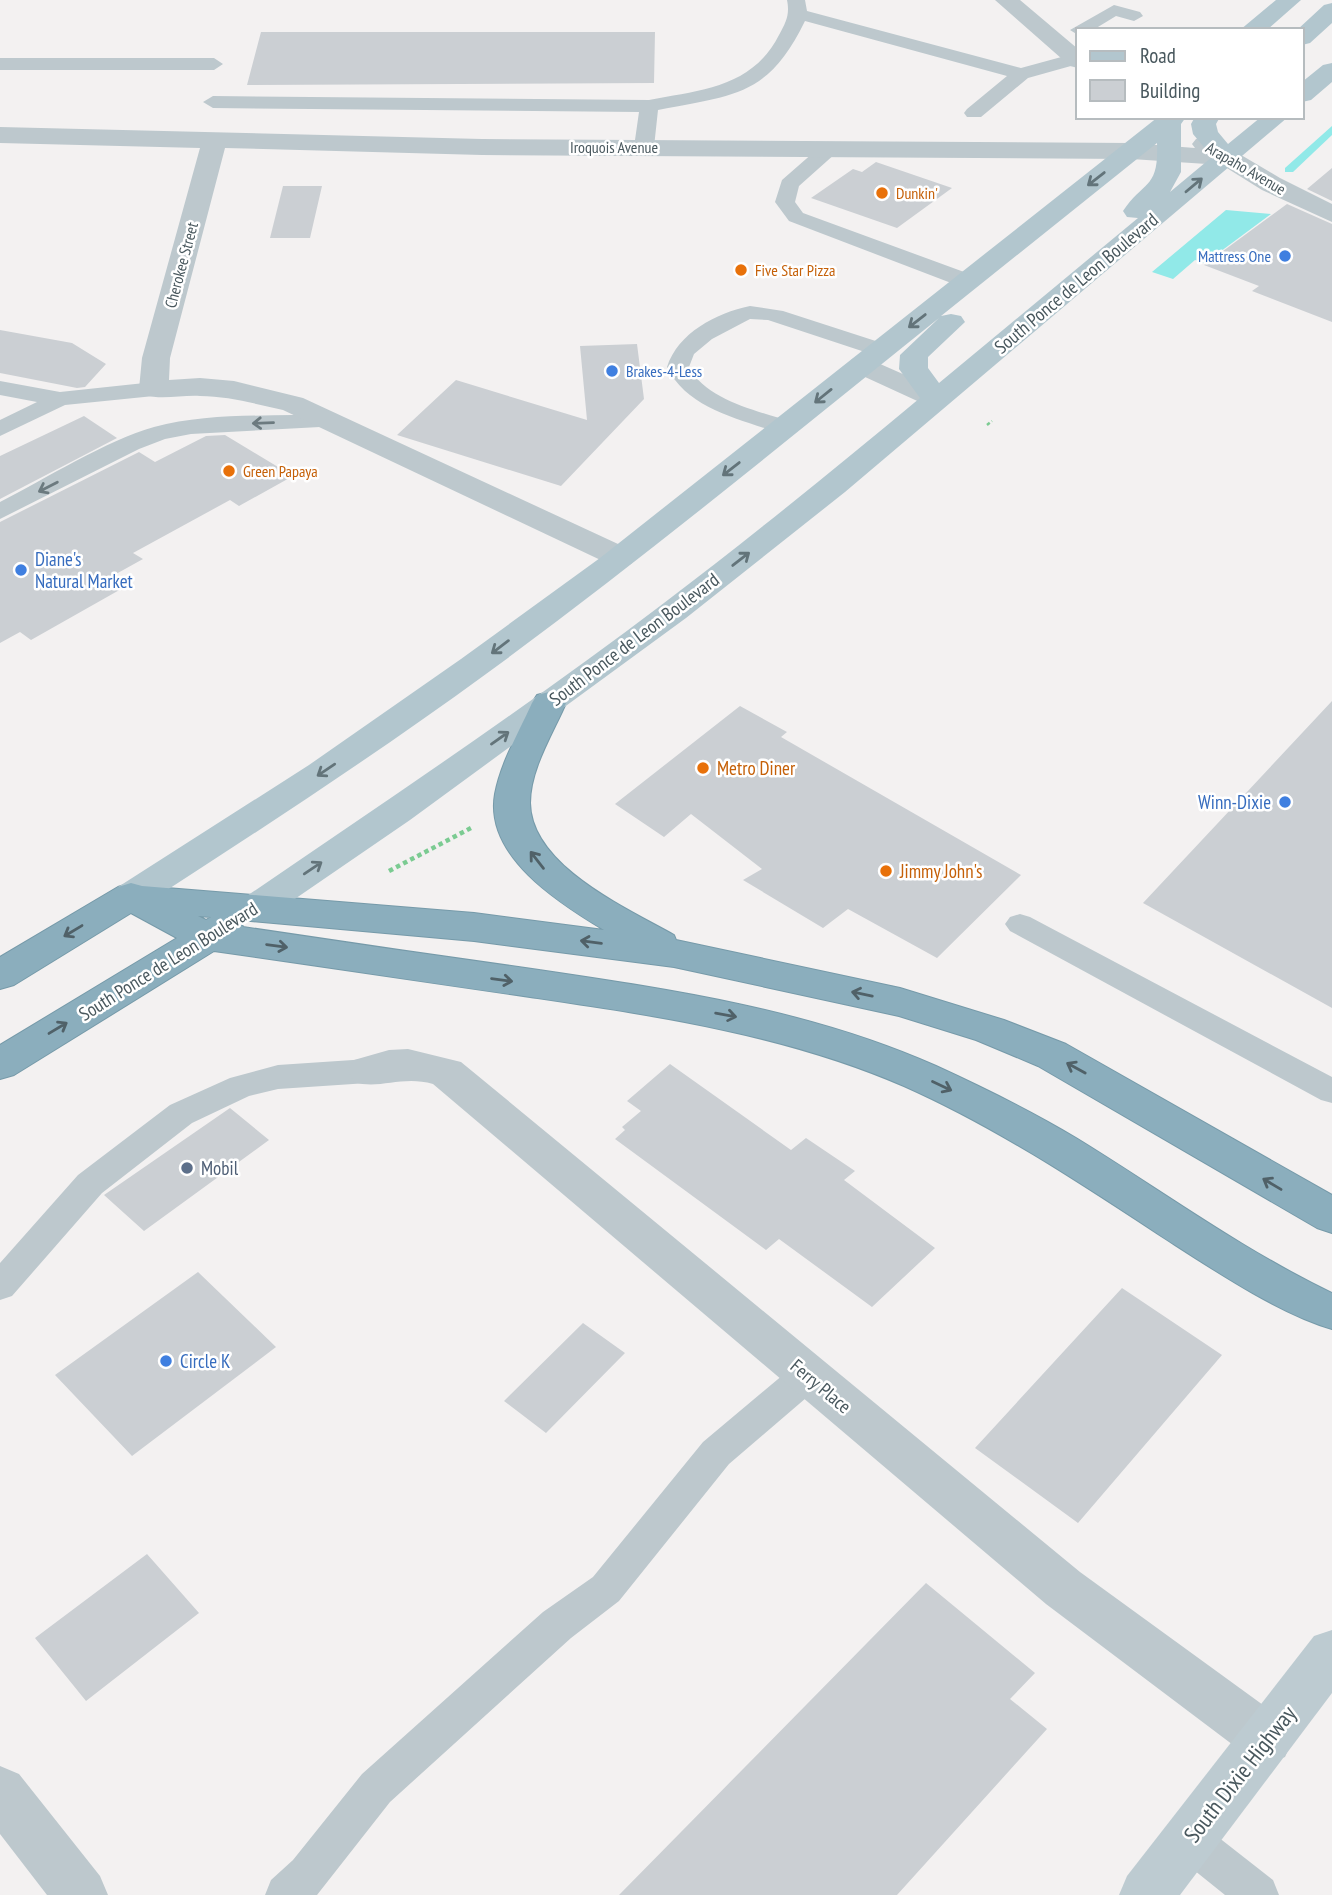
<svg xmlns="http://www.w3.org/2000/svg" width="1332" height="1895" font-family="'PT Sans Narrow',sans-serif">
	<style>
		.water { fill: #91e9e8 }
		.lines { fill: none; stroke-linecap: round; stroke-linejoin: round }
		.stream { fill: #91e9e8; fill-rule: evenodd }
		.building { fill: #cbcfd3 }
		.highway-casing { stroke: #769aa9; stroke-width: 2 }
		.path-far1 { stroke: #7bcb92; stroke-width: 2.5; stroke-dasharray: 3.5 2.5; stroke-linecap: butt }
		.path { stroke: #7bcb92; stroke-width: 4.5; stroke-dasharray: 4.5 3.5; stroke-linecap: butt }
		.lane { fill: #bdc8cd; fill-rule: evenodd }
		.street { fill: #bdc8cd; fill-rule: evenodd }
		.secondary { fill: #bdcbd1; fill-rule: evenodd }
		.primary { fill: #b2c6ce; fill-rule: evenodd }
		.highway { fill: #8baebd; fill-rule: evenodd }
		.oneway { stroke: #63747a }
		.oneway2 { stroke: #6c7a7f }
		.oneway3 { stroke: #506168 }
		.food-dot { fill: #e8710a; stroke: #fff; stroke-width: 2.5 }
		.shop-dot { fill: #3f7fe0; stroke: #fff; stroke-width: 2.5 }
		.service-dot { fill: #5c6f8a; stroke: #fff; stroke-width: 2.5 }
		.labels { text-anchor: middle; stroke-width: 5; stroke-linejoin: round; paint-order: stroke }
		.far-street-label { font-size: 16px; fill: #49585e; stroke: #fff }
		.far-food-label { font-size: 16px; fill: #c56008; stroke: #fff; text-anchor: start }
		.far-shop-label { font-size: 16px; fill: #366cbe; stroke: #fff; text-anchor: end }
		.street-label { font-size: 19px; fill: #49585e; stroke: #fff }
		.shop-label { font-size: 19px; fill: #366cbe; stroke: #fff; text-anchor: start }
		.food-label { font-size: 19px; fill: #c56008; stroke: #fff; text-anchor: start }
		.service-label { font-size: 19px; fill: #4e5e75; stroke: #fff; text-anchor: start }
		.near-street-label { font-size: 23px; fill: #49585e; stroke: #fff }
	</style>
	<rect width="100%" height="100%" fill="#f3f1f1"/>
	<path class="water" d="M1226 210 1271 214 1205 263 1195 260 1173 279 1152 272Z"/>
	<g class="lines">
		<path class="stream" d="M1332 126V135L1293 172H1285V168Z"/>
	</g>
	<path class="building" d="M261 32H655L654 83 247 85Z
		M876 162 952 188 897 228 811 198 853 169 862 172Z
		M1332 168V201L1307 189Z
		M283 186H322L310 238H270Z
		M1287 204 1332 224V322L1252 291 1259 286 1204 265Z
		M0 330 72 343 106 364 85 387 77 388 0 373Z
		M637 344 644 399 561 486 397 435 456 380 587 420 580 346Z
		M84 416 117 438 0 499V456Z
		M225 435 293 476 239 506 230 500 133 553 143 559 116 574 130 584 31 640 20 632 0 643V522L139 452 155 462 206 436Z
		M1332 701V1008L1143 903Z
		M740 706 787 732 781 737 1021 875 937 958 848 909 823 928 743 880 762 869 691 814 664 837 615 804Z
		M670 1064 791 1150 806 1138 855 1171 844 1180 935 1248 872 1307 779 1239 766 1250 615 1139 625 1130 622 1127 641 1111 627 1101Z
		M230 1108 269 1140 144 1231 104 1195Z
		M198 1272 276 1347 132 1456 55 1375Z
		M1122 1288 1222 1355 1078 1523 975 1448Z
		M583 1323 625 1353 546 1433 504 1401Z
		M147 1554 199 1613 86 1701 35 1638Z
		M926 1583 1035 1673 1010 1699 1047 1729 897 1895H619Z"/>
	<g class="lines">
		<g class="highway-casing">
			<path id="highway" d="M549 692 561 695 566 703C553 733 530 769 530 803 531 866 626 908 674 935L676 940 900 988 1004 1020 1066 1044 1332 1195V1233L1317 1228 1038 1066 976 1040 899 1016 674 967 474 941 240 920 243 927C342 942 440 956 539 970 674 990 810 1010 936 1066 984 1088 1031 1111 1076 1138 1161 1190 1242 1250 1332 1293V1329C1277 1313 1208 1266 1158 1234 1076 1180 994 1126 904 1086 784 1034 658 1016 530 997 425 982 320 966 214 951L14 1075 0 1079V1045L177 938 131 913 14 985 0 989V957L118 887 131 883 142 886 474 913 604 930C559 903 484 856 495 794 501 762 519 732 532 703L537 695ZM198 916 211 917 206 920Z"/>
		</g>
		<path class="path-far1" d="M987 425 992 421"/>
		<path class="path" d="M389 871 471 828"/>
		<path class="lane" d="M787 0H805L807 11 1021 68 1076 53 1078 64 1028 78 981 117H967L964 113 967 109 1007 76 805 21C768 97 734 95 658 110L654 147 644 153 634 147 639 112 213 108 203 102 213 96 649 100C701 90 752 88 779 35 786 22 790 15 787 0Z
			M1114 5 1140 12 1143 16 1134 21 1116 16 1093 30H1078V35L1070 30Z
			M0 58H214L223 64 214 70H0Z
			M829 143 836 145 839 149 836 153 799 186 795 202 803 213 975 276 978 281 975 286H959L789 221 775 202 782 180 822 145Z
			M750 306 783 311 888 345 891 350 888 355 880 357 768 320 750 319 712 339 694 354 689 367C707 401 759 411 792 422L796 427 792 432H776C736 418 687 408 667 367 678 333 716 313 750 306Z
			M0 381 60 392 154 382 162 384 165 389 162 394 154 396 65 405 0 436V420L37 402 0 395Z
			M331 414 339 416 343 421 339 426 191 434 165 439 139 449 0 519V502C45 479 107 440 154 427 210 412 273 417 331 414Z
			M1020 914 1030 917 1332 1077V1103L1321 1100 1010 931 1005 924 1010 917Z
			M368 1059 379 1063 384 1071 379 1079 368 1083 278 1089 249 1096 192 1123 102 1193 12 1296 0 1300V1263L78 1175 170 1105 230 1078 278 1065Z
			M808 1360 820 1364 826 1375 820 1386 729 1464 619 1601 571 1638 390 1802 317 1895H265L271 1880 293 1860 362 1774 543 1612 593 1577 703 1442 796 1364Z
			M1189 1820 1204 1826 1273 1880 1279 1895H1225L1174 1854 1168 1840 1174 1826Z"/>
		<path class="street" d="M995 0H1020L1078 49V68L1070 66Z
			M0 127 482 139 1131 143 1195 148 1192 144 1196 139 1205 136 1214 139 1280 178 1332 204V222L1262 190 1222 165 1131 159 482 155 225 148 170 358 169 380 200 378 234 381 303 398 631 550 636 557 631 564 620 567 609 564 283 410C255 404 228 396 200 396 181 395 162 400 144 395L139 389 142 358 200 148 0 143Z
			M862 356 946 393 951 399 946 405 936 408 926 405 852 371 848 365 852 359Z
			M408 1049 461 1062 1080 1572 1285 1721 1293 1739 1285 1757 1267 1764 1249 1757 1046 1604 433 1084C402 1075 379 1090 354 1082L348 1071 354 1060 389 1050Z
			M0 1766 19 1774 100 1876 108 1895H47L0 1834Z"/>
		<path class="secondary" d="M1332 1630V1693L1180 1895H1119L1127 1876 1314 1636Z"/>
		<path class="primary" d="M1276 0H1301L1267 30H1240Z
			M1332 3V23L1310 43 1302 45V30H1297L1324 5Z
			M1332 63V82L1311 100 1302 102V82L1323 65Z
			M1158 117H1186L1181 124V172L1170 192 1212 157 1193 134 1191 124 1195 117H1220L1216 124 1218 132 1228 144 1261 117H1288L845 492 686 618 410 820 270 916 257 920 244 916 238 907 244 898C385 802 528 706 664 603 751 537 836 468 920 398L899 369 900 355 939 318C789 438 641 561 486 674 375 755 260 830 144 905L131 909 118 905 112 896 118 887 309 765 461 659 600 558ZM1157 143C1159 189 1144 180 1123 211L1127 217 1138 218 939 383 928 368V357L965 322 961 316 951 314 941 316Z"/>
		<use href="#highway" class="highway"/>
	</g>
	<defs><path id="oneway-shaft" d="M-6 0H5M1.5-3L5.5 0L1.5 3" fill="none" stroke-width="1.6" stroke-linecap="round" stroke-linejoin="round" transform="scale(1.75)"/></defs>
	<g class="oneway">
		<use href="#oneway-shaft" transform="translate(1096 179) rotate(142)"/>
		<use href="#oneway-shaft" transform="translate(1194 185) rotate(-40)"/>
		<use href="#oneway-shaft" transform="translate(917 321) rotate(142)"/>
		<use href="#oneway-shaft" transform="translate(823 396) rotate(141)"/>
		<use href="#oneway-shaft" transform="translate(731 469) rotate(142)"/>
		<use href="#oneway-shaft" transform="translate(741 559) rotate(-38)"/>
		<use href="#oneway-shaft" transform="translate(500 647) rotate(143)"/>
		<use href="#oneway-shaft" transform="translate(500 738) rotate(-35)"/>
		<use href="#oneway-shaft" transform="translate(326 770) rotate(146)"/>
		<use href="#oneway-shaft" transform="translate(313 868) rotate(-34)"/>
	</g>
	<g class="oneway2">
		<use href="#oneway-shaft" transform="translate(263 423) rotate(178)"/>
		<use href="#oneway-shaft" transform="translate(48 487) rotate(153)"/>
	</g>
	<g class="oneway3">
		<use href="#oneway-shaft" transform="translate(537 860) rotate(-128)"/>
		<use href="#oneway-shaft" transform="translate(73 931) rotate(149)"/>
		<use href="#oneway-shaft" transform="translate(591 942) rotate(-173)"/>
		<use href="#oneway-shaft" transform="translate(277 946) rotate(8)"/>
		<use href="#oneway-shaft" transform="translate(502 980) rotate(8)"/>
		<use href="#oneway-shaft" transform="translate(862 994) rotate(-168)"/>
		<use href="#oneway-shaft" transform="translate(726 1015) rotate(10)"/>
		<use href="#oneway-shaft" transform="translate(58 1028) rotate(-31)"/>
		<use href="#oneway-shaft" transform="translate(1076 1068) rotate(-151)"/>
		<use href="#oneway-shaft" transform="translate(942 1086) rotate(25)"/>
		<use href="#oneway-shaft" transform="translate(1272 1184) rotate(-149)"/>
	</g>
	<g class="food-dot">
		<circle cx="882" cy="193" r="7"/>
		<circle cx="741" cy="270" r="7"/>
		<circle cx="229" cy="471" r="7"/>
		<circle cx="703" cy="768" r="7"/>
		<circle cx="886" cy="871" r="7"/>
	</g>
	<g class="shop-dot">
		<circle cx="1285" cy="256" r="7"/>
		<circle cx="612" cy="371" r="7"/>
		<circle cx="21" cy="570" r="7"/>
		<circle cx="1285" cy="802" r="7"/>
		<circle cx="166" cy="1361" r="7"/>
	</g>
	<circle class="service-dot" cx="187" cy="1168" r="7"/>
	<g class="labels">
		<g class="far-street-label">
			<text x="614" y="153">Iroquois Avenue</text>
			<text transform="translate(1246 168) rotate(30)" y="6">Arapaho Avenue</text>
			<text transform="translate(181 265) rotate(-75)" y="6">Cherokee Street</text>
		</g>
		<g class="far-food-label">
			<text x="896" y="199">Dunkin'</text>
			<text x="755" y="276">Five Star Pizza</text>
			<text x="243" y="477">Green Papaya</text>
		</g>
		<g class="far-shop-label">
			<text x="1271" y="262">Mattress One</text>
			<text x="626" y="377" text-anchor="start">Brakes-4-Less</text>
		</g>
		<g class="street-label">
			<text transform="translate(1076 283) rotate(-40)" y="7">South Ponce de Leon Boulevard</text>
			<text transform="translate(634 639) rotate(-37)" y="7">South Ponce de Leon Boulevard</text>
			<text transform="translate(168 961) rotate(-32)" y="7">South Ponce de Leon Boulevard</text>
			<text transform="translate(821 1386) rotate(40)" y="7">Ferry Place</text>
		</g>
		<g class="shop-label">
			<text x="35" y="566">Diane's<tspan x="35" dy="22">Natural Market</tspan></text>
			<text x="1271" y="809" text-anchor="end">Winn-Dixie</text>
			<text x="180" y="1368">Circle K</text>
		</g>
		<g class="food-label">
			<text x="717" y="775">Metro Diner</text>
			<text x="900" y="878">Jimmy John's</text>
		</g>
		<g class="service-label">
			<text x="201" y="1175">Mobil</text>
		</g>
		<g class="near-street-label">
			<text transform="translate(1240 1774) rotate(-52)" y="8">South Dixie Highway</text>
		</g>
	</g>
	<rect x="1076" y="28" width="228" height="91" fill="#ffffff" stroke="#b6bcbf" stroke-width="2"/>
	<rect x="1090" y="51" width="35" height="10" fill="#b2c6ce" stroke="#b6bcbf" stroke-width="2"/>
	<text x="1140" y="63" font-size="21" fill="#49585e">Road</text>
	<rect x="1090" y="80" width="35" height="21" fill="#cbcfd3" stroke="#b6bcbf" stroke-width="2"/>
	<text x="1140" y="98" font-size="21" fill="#49585e">Building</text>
</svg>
